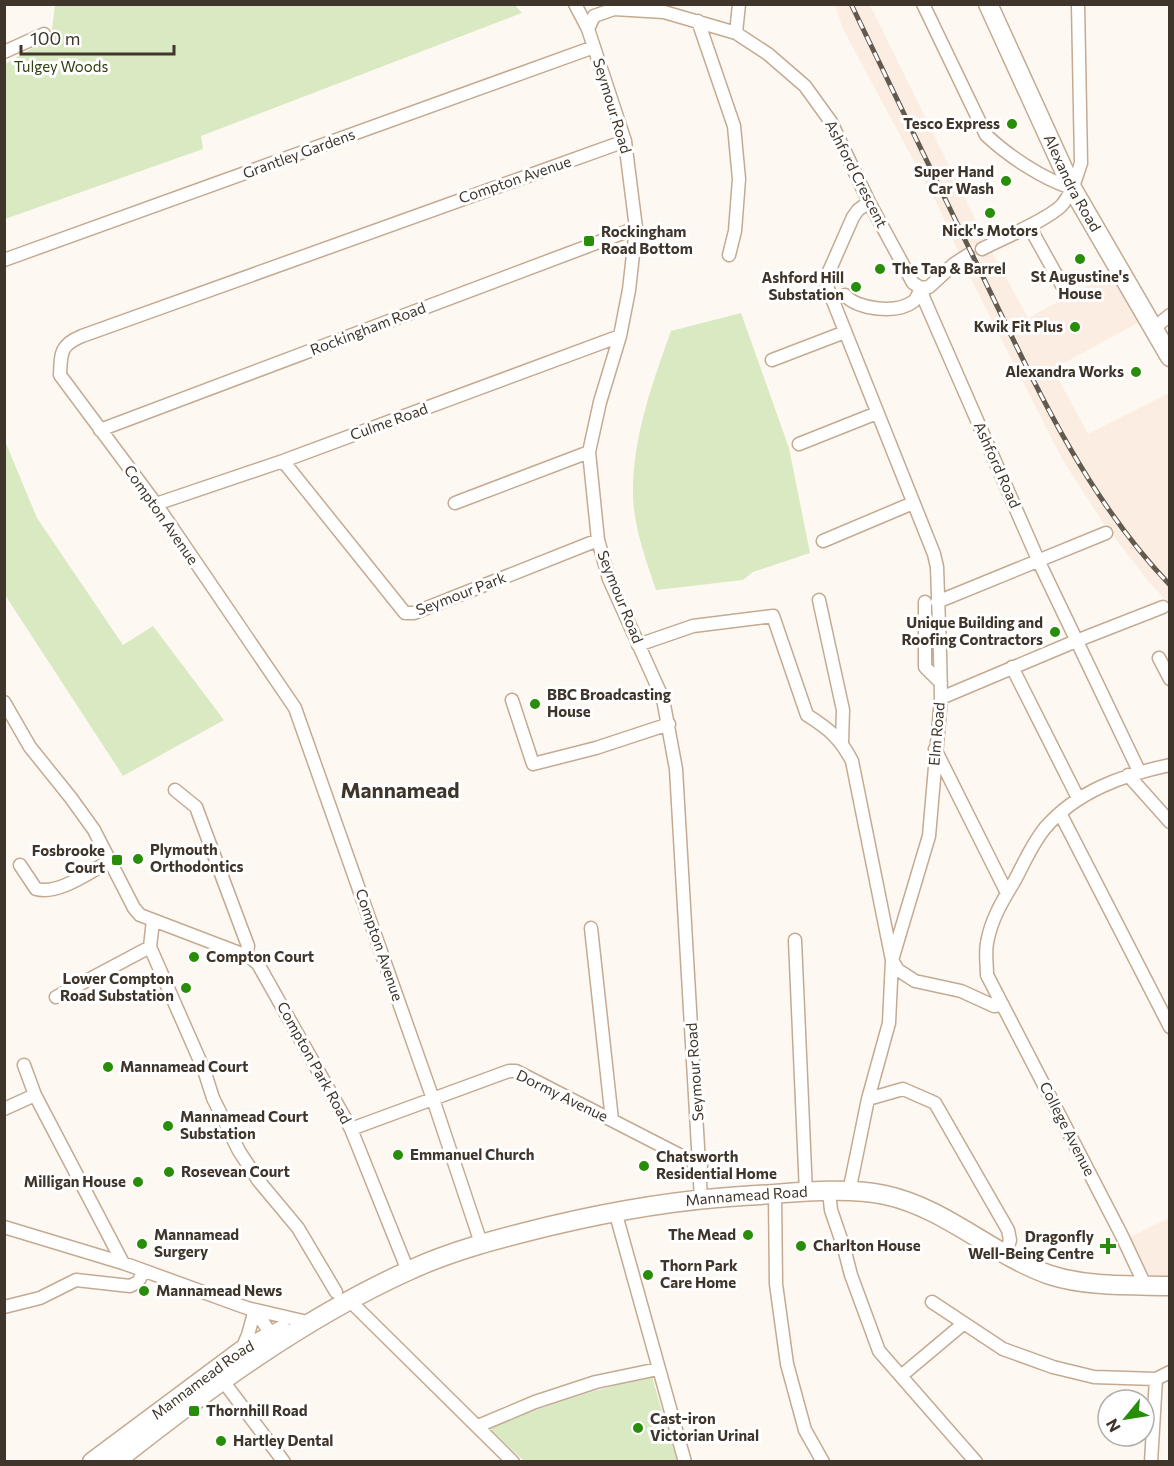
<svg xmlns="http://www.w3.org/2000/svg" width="1174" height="1466" font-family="Commissioner,sans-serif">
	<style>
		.built { fill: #fbede1 }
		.green { fill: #d9eac2 }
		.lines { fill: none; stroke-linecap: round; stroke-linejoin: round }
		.street-casing { stroke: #c4aa91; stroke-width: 15 }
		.secondary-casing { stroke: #c4aa91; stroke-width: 21 }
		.street { stroke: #fff; stroke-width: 12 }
		.secondary { stroke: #fff; stroke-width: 18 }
		.rail-casing { stroke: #62594f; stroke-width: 5 }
		.rail { stroke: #fff; stroke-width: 3; stroke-dasharray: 9; stroke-linecap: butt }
		.poi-dot { fill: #288d08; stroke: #fff; stroke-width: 2 }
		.labels { text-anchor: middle; stroke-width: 6; stroke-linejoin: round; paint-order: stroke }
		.park-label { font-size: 15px; fill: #324111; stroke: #fff }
		.street-label { font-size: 15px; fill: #3f352a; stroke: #fff }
		.poi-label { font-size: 15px; font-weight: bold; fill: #3f352a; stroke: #fff; text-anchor: start }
		.district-label { font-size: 21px; font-weight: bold; fill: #3f352a; stroke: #fff }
	</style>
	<rect width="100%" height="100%" fill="#fef8f3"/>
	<path class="built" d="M835 5H870L986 241 959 253 938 206 843 29Z
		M992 252 1028 318 1113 272 1141 321 1053 369 1088 434 1169 393V604L1148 581 1102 521 1062 459 964 265Z
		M1169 1218V1285L1145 1284 1124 1240Z"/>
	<path class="green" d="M514 4 522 13 201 136 203 149 5 219V64L51 37 55 5Z
		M741 313 789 448 810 553 753 572 743 580 656 590C646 560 634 528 633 496 632 439 652 384 671 331Z
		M5 441 37 518 123 645 153 626 224 720 123 776 5 595Z
		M652 1377 677 1461H524L490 1429 496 1425C547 1405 598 1388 652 1377Z"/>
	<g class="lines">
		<g class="street-casing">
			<path id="street" d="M575 4 588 29 625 141 636 228 629 290 620 336 600 402 589 452 598 540 609 579 663 699 676 769 701 1199
				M923 4 986 135C1007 155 1044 180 1072 188
				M698 21 734 126 739 179 735 231 729 255
				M588 29 594 16 614 9 664 12 736 33 768 54 805 86 831 122 869 202 913 283 921 288
				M736 33 739 4
				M4 52 44 34
				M1029 226 1063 287
				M982 249C1001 239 1047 220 1061 206 1072 194 1076 178 1081 163L1078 4
				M4 260 594 47
				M921 288 924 299 1039 562 1139 771
				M921 288 929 287 954 264 968 255
				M845 295C857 310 898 314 914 301 917 298 919 292 921 288
				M1153 329 1170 315
				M772 360 845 332
				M100 430 636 228
				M799 444 877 413
				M283 461 405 613H414L598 540
				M455 503 589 452
				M156 504 283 461 620 336
				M823 541 913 503
				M819 600 843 710 842 742
				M925 602V667L941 683
				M937 602 1106 533
				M638 645 693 626 773 616 807 715C829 729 840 738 852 761L892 960 898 970 915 981 961 991 994 1006 1002 1005
				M1159 658 1170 679
				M1012 667 1078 798
				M941 698 1076 641 1163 607
				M512 700 533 764 596 748 669 724
				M4 702 30 747 71 798 94 830 134 908 140 915 250 957 258 964 351 1129 408 1271
				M935 749 1007 893
				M1128 775 1170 822
				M175 790 196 807 248 946 246 956
				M1060 813 1170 1027
				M20 865 36 889C59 895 89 872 110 861
				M153 920 150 947 204 1070 213 1098 239 1151 258 1180 298 1228 336 1292
				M591 928 612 1120
				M795 940 806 1193
				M56 997 150 947
				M24 1065 35 1095 123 1263
				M868 1099 903 1089 935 1103 1008 1230 1010 1240 1006 1254
				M4 1109 35 1095
				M351 1129 509 1071H516L701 1166
				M829 1192 831 1210 844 1248 851 1275 879 1351 976 1462
				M849 1192 868 1099 889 1023 892 960 929 836 941 698 940 653 937 567 934 554 827 286V276L853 217 858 210 869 202
				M775 1194 776 1284 787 1364 805 1430 823 1462
				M615 1211 685 1462
				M4 1227 123 1263 247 1308 303 1321
				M481 1243 433 1099 295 708 156 504 60 375C61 353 60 345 82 336L625 141
				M1145 1285 1121 1234 987 975C987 965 985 953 987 943 991 919 1003 900 1015 880 1024 863 1032 844 1045 828 1077 791 1123 775 1170 765
				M350 1301 513 1462
				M932 1302 1003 1349 1053 1367 1094 1377 1156 1379 1170 1372
				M4 1307 40 1298 76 1280 130 1286 138 1282 144 1271
				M251 1310 263 1322 275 1341
				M241 1351 248 1335 254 1313
				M901 1376 963 1324
				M223 1381 284 1462
				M478 1426 535 1402 596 1382 658 1369
				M1151 1462 1156 1379"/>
		</g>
		<g class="secondary-casing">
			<g id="secondary">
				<path id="s1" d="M988 4 1072 188 1170 357"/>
				<path id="s2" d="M92 1462 241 1351 282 1330"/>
				<path id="s3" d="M115 1462C206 1390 302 1319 408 1271 453 1250 501 1238 550 1226 613 1211 676 1200 742 1196 785 1194 843 1186 885 1195 946 1208 992 1255 1050 1275 1087 1287 1131 1285 1170 1286"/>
			</g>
		</g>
		<use href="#street" class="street"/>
		<use href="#secondary" class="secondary"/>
		<g class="rail-casing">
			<path id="rail" d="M851 4C890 85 929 166 968 246 1026 364 1078 489 1170 585"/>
		</g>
		<use href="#rail" class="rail"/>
	</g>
	<g class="poi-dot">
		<circle cx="1012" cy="124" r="6"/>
		<circle cx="1006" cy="181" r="6"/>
		<circle cx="990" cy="213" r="6"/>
		<rect x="583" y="235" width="12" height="12" rx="3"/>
		<circle cx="1080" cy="259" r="6"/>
		<circle cx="880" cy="269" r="6"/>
		<circle cx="856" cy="287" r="6"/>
		<circle cx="1075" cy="327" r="6"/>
		<circle cx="1136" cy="372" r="6"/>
		<circle cx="1055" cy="632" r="6"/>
		<circle cx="535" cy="704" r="6"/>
		<circle cx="138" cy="859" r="6"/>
		<rect x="111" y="854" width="12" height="12" rx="3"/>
		<circle cx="194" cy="957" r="6"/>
		<circle cx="186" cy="988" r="6"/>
		<circle cx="108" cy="1067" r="6"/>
		<circle cx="168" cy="1126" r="6"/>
		<circle cx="398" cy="1155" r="6"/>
		<circle cx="644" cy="1166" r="6"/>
		<circle cx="169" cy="1172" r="6"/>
		<circle cx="138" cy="1182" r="6"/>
		<circle cx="748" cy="1235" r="6"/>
		<circle cx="142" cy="1244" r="6"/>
		<circle cx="801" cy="1246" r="6"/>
		<path d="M1105 1237h6v6h6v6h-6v6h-6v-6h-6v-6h6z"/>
		<circle cx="648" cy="1275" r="6"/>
		<circle cx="144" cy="1291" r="6"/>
		<rect x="188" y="1405" width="12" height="12" rx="3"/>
		<circle cx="638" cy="1428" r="6"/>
		<circle cx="221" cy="1441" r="6"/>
	</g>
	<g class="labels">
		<g class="park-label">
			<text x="61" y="72">Tulgey Woods</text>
		</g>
		<g class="street-label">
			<text transform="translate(612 106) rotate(73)" y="5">Seymour Road</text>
			<text transform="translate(299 154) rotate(-20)" y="5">Grantley Gardens</text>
			<text transform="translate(856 174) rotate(63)" y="5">Ashford Crescent</text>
			<text transform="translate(515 180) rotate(-19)" y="5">Compton Avenue</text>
			<text dy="5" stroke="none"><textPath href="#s1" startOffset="198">Alexandra Road</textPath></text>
			<text transform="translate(368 329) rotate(-21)" y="5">Rockingham Road</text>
			<text transform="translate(389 422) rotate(-20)" y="5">Culme Road</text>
			<text transform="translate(997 465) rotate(66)" y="5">Ashford Road</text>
			<text transform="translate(161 515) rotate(55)" y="5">Compton Avenue</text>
			<text transform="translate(461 594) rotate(-21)" y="5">Seymour Park</text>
			<text transform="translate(620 597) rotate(68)" y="5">Seymour Road</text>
			<text transform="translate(937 734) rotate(-85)" y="5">Elm Road</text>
			<text transform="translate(379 945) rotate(71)" y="5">Compton Avenue</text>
			<text transform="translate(314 1063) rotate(61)" y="5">Compton Park Road</text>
			<text transform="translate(695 1072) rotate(-94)" y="5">Seymour Road</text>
			<text transform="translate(562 1096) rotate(26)" y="5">Dormy Avenue</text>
			<text transform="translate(1067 1129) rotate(63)" y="5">College Avenue</text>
			<text dy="5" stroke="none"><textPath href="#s3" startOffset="699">Mannamead Road</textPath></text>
			<text dy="5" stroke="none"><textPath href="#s2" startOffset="138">Mannamead Road</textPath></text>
		</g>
		<g class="poi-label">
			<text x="1000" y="129" text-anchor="end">Tesco Express</text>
			<text x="994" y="177" text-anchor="end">Super Hand<tspan x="994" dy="17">Car Wash</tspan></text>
			<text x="990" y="236" text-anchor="middle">Nick's Motors</text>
			<text x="601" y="237">Rockingham<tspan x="601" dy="17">Road Bottom</tspan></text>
			<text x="892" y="274">The Tap &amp; Barrel</text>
			<text x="1080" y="282" text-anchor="middle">St Augustine's<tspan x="1080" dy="17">House</tspan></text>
			<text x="844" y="283" text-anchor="end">Ashford Hill<tspan x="844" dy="17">Substation</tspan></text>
			<text x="1063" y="332" text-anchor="end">Kwik Fit Plus</text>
			<text x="1124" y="377" text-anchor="end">Alexandra Works</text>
			<text x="1043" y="628" text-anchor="end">Unique Building and<tspan x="1043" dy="17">Roofing Contractors</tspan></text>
			<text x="547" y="700">BBC Broadcasting<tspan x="547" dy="17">House</tspan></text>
			<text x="150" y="855">Plymouth<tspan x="150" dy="17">Orthodontics</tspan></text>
			<text x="105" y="856" text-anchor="end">Fosbrooke<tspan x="105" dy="17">Court</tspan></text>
			<text x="206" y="962">Compton Court</text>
			<text x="174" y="984" text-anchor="end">Lower Compton<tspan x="174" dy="17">Road Substation</tspan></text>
			<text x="120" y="1072">Mannamead Court</text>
			<text x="180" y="1122">Mannamead Court<tspan x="180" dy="17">Substation</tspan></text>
			<text x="410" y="1160">Emmanuel Church</text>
			<text x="656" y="1162">Chatsworth<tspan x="656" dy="17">Residential Home</tspan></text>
			<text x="181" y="1177">Rosevean Court</text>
			<text x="126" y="1187" text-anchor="end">Milligan House</text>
			<text x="154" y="1240">Mannamead<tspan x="154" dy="17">Surgery</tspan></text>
			<text x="736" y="1240" text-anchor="end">The Mead</text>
			<text x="1094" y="1242" text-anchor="end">Dragonfly<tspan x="1094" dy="17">Well-Being Centre</tspan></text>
			<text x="813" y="1251">Charlton House</text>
			<text x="660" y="1271">Thorn Park<tspan x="660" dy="17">Care Home</tspan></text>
			<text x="156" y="1296">Mannamead News</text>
			<text x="206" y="1416">Thornhill Road</text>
			<text x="650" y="1424">Cast-iron<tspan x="650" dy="17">Victorian Urinal</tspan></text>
			<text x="233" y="1446">Hartley Dental</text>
		</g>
		<g class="district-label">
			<text x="400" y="798">Mannamead</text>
		</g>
	</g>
	<rect width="1174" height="1466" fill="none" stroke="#3f352a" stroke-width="12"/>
	<g transform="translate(1126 1418) rotate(240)"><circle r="28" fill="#ffffff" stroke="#b2aeaa" stroke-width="1.5"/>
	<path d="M0-4.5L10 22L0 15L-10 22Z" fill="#288d08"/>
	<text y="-9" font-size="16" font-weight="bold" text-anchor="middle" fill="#3f352a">N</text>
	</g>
	<path d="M21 45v9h153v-9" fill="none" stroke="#3f352a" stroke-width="3"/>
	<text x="30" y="45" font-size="18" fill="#3f352a" stroke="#ffffff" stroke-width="4.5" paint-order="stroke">100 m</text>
</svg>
